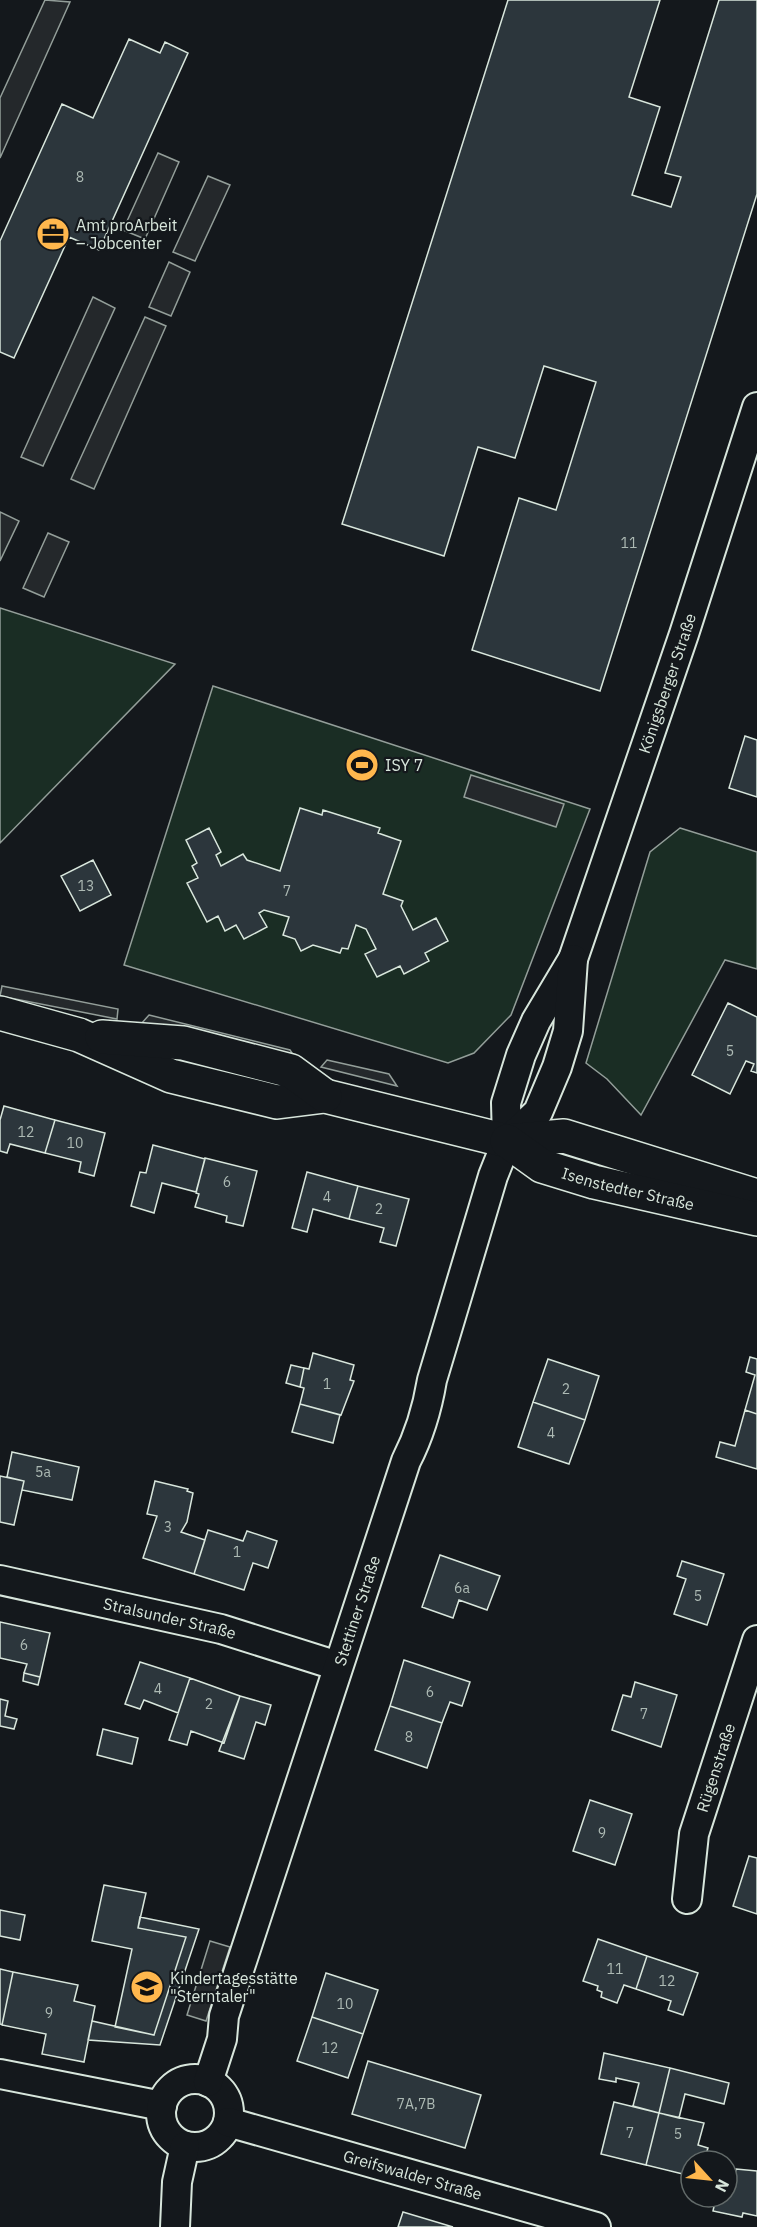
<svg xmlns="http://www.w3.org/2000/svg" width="757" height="2227" font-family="'IBM Plex Sans',sans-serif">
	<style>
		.green { fill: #1a2d24; stroke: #939e99; stroke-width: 1.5 }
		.parking { fill: #24282b; stroke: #939e99; stroke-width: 1.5 }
		.building { fill: #2c363c; stroke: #d8e6dc; stroke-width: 1.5 }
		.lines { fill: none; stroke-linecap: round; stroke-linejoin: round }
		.minor-casing { stroke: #d8e6dc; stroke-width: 32 }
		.tertiary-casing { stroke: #d8e6dc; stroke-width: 36 }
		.minor { stroke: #14181c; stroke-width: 28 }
		.tertiary { stroke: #14181c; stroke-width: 33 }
		.labels { text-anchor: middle; stroke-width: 4.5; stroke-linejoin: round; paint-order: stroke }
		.number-label { font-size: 14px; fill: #adbab4 }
		.poi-label { font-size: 16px; fill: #d8e6dc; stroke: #14181c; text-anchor: start }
		.street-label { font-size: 16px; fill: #d8e6dc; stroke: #14181c }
	</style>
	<rect width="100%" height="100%" fill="#14181c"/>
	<path class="green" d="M0 608 175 664 0 843Z
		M213 686 590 809 511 1015 474 1053 448 1063 124 965Z
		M680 828 757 852V969L725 960 641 1115 607 1079 586 1063 650 852Z"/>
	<path class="parking" d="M45 0 70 2 0 158V98Z
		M158 153 179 162 145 239 123 230Z
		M208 176 230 185 195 261 173 252Z
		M169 262 190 272 171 316 149 307Z
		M93 297 115 308 43 466 21 457Z
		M145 317 166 326 94 489 71 479Z
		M0 512 19 521 0 561Z
		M48 533 69 542 44 597 23 588Z
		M471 775 564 804 556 827 464 797Z
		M2 986 118 1009 117 1019 0 996Z
		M149 1015 290 1050 296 1059 141 1024Z
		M327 1060 389 1074 397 1086 321 1067Z
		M210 1941 230 1947 206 2021 187 2015Z"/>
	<path class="building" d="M508 0H660L629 97 660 107 632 195 671 207 681 177 665 173 719 0H757V194L600 691 472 650 519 498 556 510 596 382 544 366 515 458 478 447 444 556 342 524Z
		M129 39 160 53 165 42 188 53 99 250 69 237 14 358 0 352V241L62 104 93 118Z
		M745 736 757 740V797L729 788Z
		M300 808 322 815 323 810 380 828 378 833 401 841 383 894 403 901 401 906 413 930 436 918 448 941 425 953 429 961 404 974 400 966 377 977 365 954 376 949 366 929 356 925 348 949 342 948 340 953 313 945 301 951 295 939 283 935 289 917 264 910 259 913 267 927 244 939 236 925 225 931 218 916 207 922 187 883 198 878 192 866 197 863 186 840 209 828 221 852 216 855 221 866 243 854 247 860 280 871Z
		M93 860 111 895 80 911 61 876Z
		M728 1003 757 1017V1073L751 1071 754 1064 746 1061 730 1094 692 1075Z
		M4 1106 55 1120 45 1153 10 1144 7 1153 0 1151V1120Z
		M55 1120 105 1133 94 1176 79 1172 81 1162 45 1153Z
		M153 1145 205 1159 196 1192 162 1183 154 1213 131 1206 140 1172 146 1173Z
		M205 1158 257 1171 243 1226 226 1222 227 1216 195 1207 199 1194 196 1193Z
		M307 1172 358 1186 349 1219 313 1209 307 1232 292 1228Z
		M358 1186 409 1199 396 1246 380 1242 384 1228 349 1219Z
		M313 1353 354 1365 350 1380 354 1381 341 1415 300 1404 304 1388 300 1387 304 1368 309 1369Z
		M750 1357 757 1359V1414L745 1410 755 1375 746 1372Z
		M548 1359 599 1376 585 1420 533 1402Z
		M291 1365 304 1368 300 1387 286 1383Z
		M533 1402 585 1420 569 1464 518 1447Z
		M300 1404 340 1415 333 1443 292 1432Z
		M745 1410 757 1414V1469L716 1457 720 1442 735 1446Z
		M12 1452 79 1467 72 1500 22 1490 24 1481 7 1477Z
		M0 1476 24 1481 14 1525 0 1522Z
		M155 1481 188 1489 187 1491 193 1493 187 1522 181 1532 205 1540 194 1574 143 1558 157 1516 147 1514Z
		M208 1530 243 1541 247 1531 277 1541 268 1568 253 1563 244 1590 194 1574Z
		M440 1555 500 1576 487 1610 459 1600 453 1618 422 1607Z
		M682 1561 724 1574 707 1625 674 1614 686 1579 677 1576Z
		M0 1622 50 1633 40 1677 24 1673 27 1664 0 1658Z
		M404 1660 470 1682 462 1706 450 1702 442 1723 390 1706Z
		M140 1662 190 1678 178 1713 144 1700 140 1709 125 1704Z
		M24 1673 40 1677 38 1685 23 1681Z
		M190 1678 240 1696 224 1743 191 1731 187 1745 169 1740Z
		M635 1682 677 1695 661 1747 612 1730 623 1695 631 1697Z
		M240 1696 271 1705 265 1725 256 1722 244 1759 219 1751Z
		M0 1699 8 1701 5 1716 17 1719 14 1729 0 1726Z
		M390 1706 442 1723 427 1768 375 1750Z
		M103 1729 138 1738 132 1764 97 1755Z
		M590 1800 632 1814 615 1865 573 1851Z
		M749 1856 757 1858V1914L733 1906Z
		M104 1885 146 1893 138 1928 186 1937 154 2035 115 2027 132 1949 92 1941Z
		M0 1910 25 1915 20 1940 0 1936Z
		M140 1917 199 1929 160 2045 88 2040 92 2021 154 2035 186 1937 138 1928Z
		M598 1939 647 1956 636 1989 624 1985 617 2003 601 1997 602 1992 597 1990 598 1986 583 1981Z
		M647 1956 698 1973 683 2015 668 2010 671 2001 636 1989Z
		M0 1969 13 1972 2 2025 0 2024Z
		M13 1972 78 1985 74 2001 95 2006 84 2062 42 2054 46 2034 2 2025Z
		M326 1973 378 1990 363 2034 312 2017Z
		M312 2017 363 2034 348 2078 297 2061Z
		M604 2053 670 2068 659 2113 633 2106 639 2083 616 2078V2082L599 2079Z
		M368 2061 481 2095 465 2148 352 2114Z
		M670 2068 729 2083 724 2104 685 2094 679 2118 659 2113Z
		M614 2102 659 2113 646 2165 601 2154Z
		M659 2113 704 2123 698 2145 708 2148 704 2160 696 2158 695 2161H691V2176L646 2165Z
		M736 2169 757 2171V2216L743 2213 742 2217 713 2211 716 2197H727V2181L733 2183Z
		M403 2212 453 2227H398Z"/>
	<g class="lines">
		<g class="minor-casing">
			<g id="minor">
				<path id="s1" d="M507 1141 506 1103 521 1055 536 1021 573 959 684 634 757 407"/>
				<path id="s2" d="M0 1580 221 1629 338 1666"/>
				<path id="s3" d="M687 1899 694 1834 757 1640"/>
				<path d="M0 2074 162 2106"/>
				<circle cx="195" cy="2113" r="34"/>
				<path id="s4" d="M208 2082 222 2039 224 2016 406 1461C420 1434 427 1410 432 1380L493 1176 507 1141 538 1112 557 1067 568 1031 573 959"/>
				<path id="s5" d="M228 2122 596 2227"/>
				<path d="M175 2227 177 2182 185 2146"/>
			</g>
		</g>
		<g class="tertiary-casing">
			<g id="tertiary">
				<path d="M0 1013 79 1035 171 1076 277 1102 325 1096 507 1141 564 1136 757 1196"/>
				<path d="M102 1037 183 1043 291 1071 325 1096"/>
				<path id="s6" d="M507 1141 542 1166 594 1182 757 1219"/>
			</g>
		</g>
		<use href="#minor" class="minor"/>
		<use href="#tertiary" class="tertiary"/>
	</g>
	<defs>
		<g id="office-disc" transform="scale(1.725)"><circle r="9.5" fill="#ffb74d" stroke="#14181c"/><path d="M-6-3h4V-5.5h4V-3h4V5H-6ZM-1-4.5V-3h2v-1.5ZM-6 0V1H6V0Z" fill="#111"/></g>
		<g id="stadium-disc" transform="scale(1.725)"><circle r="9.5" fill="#ffb74d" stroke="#14181c"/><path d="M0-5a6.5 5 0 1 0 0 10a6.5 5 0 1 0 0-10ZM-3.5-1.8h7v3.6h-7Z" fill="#111"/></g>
		<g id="school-disc" transform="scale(1.725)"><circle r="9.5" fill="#ffb74d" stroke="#14181c"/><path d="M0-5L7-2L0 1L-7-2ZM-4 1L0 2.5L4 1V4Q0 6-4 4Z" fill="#111"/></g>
	</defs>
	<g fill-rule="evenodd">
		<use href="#office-disc" x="53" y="234"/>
		<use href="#stadium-disc" x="362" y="765"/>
		<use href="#school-disc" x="147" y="1987"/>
	</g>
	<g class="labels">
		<g class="number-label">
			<text x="80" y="182">8</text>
			<text x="629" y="548">11</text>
			<text x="86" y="891">13</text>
			<text x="287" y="896">7</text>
			<text x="730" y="1056">5</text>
			<text x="26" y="1137">12</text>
			<text x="75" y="1148">10</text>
			<text x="227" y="1187">6</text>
			<text x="327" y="1202">4</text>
			<text x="379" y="1214">2</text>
			<text x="327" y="1389">1</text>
			<text x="566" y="1394">2</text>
			<text x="551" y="1438">4</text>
			<text x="43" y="1477">5a</text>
			<text x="168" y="1532">3</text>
			<text x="237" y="1557">1</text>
			<text x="462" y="1593">6a</text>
			<text x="698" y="1601">5</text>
			<text x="24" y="1650">6</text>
			<text x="158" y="1694">4</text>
			<text x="430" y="1697">6</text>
			<text x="209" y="1709">2</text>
			<text x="644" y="1719">7</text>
			<text x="409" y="1742">8</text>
			<text x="602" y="1838">9</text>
			<text x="615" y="1974">11</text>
			<text x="667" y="1986">12</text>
			<text x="345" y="2009">10</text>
			<text x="49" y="2018">9</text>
			<text x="330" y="2053">12</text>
			<text x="416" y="2109">7A,7B</text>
			<text x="630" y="2138">7</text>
			<text x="678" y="2139">5</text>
		</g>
		<g class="poi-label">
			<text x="76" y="231">Amt proArbeit<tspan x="76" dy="18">– Jobcenter</tspan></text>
			<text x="385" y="771">ISY 7</text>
			<text x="170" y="1984">Kindertagesstätte<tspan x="170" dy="18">"Sterntaler"</tspan></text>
		</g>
		<g class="street-label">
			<text dy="6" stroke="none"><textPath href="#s1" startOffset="489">Königsberger Straße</textPath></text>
			<text dy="6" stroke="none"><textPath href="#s6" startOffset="132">Isenstedter Straße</textPath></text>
			<text dy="6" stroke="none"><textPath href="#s4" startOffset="495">Stettiner Straße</textPath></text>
			<text dy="6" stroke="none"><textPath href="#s2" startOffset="174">Stralsunder Straße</textPath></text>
			<text dy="6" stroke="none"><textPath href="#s3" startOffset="135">Rügenstraße</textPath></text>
			<text dy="6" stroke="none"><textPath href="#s5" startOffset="192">Greifswalder Straße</textPath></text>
		</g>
	</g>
	<g transform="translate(709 2179) rotate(117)"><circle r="28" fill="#14181c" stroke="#626a69" stroke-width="1.5"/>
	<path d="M0-4.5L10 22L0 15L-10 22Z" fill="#ffb74d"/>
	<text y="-9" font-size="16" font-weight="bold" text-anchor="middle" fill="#d8e6dc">N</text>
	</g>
</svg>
